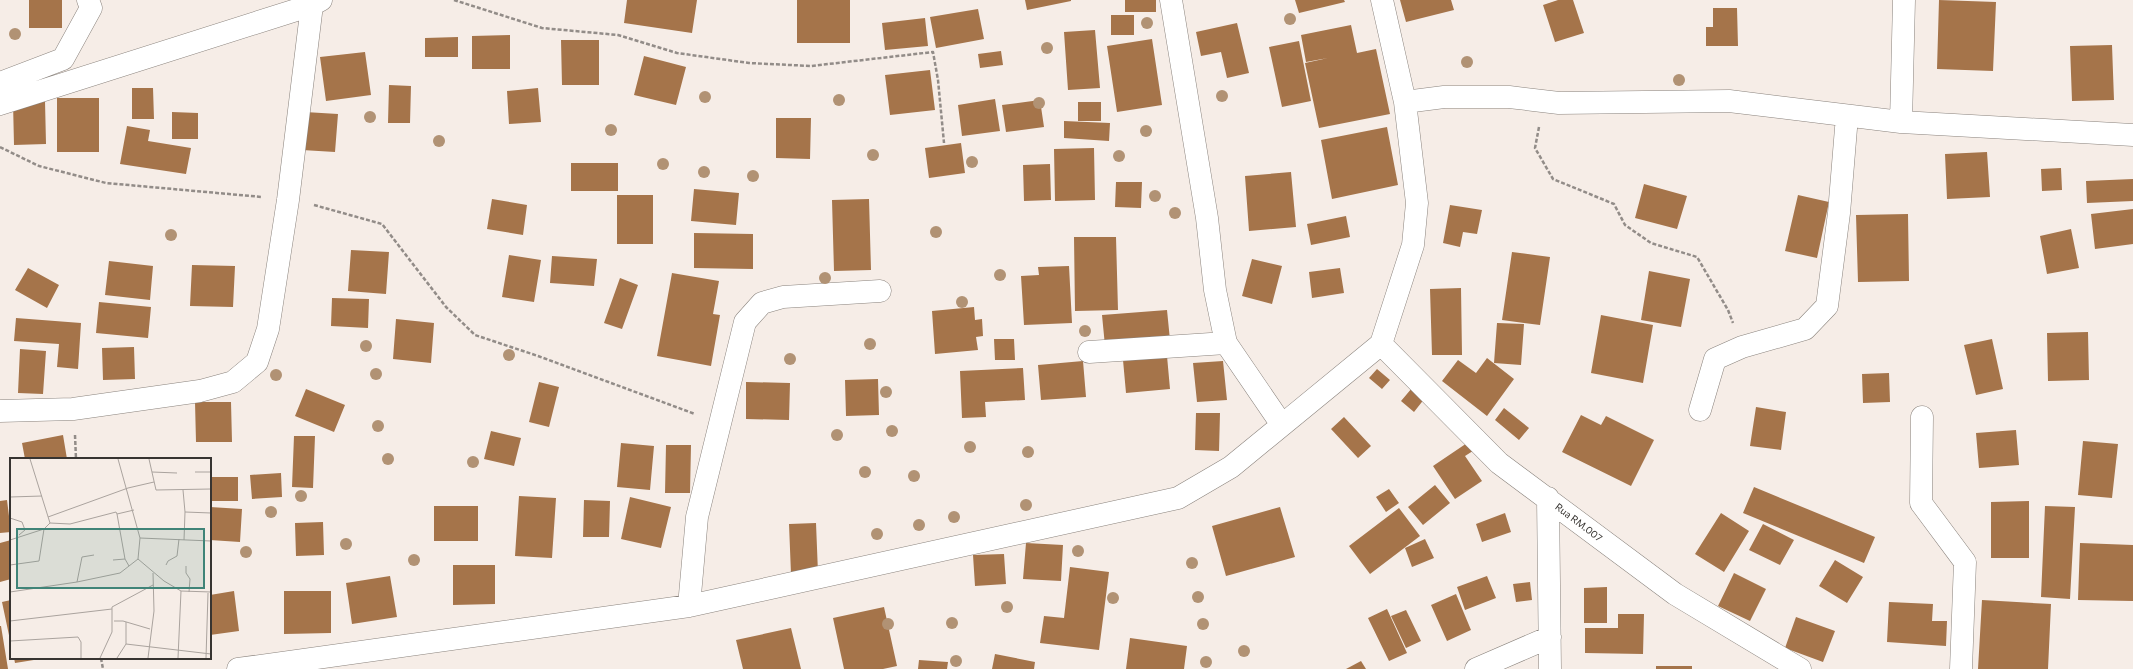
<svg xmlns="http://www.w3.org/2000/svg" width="2133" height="669" font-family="Commissioner,sans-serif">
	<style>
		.building { fill: #a5744a }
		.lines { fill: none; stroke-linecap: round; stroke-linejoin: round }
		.street-casing { stroke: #8a837d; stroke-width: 23 }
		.path { stroke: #928c88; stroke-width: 2.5; stroke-dasharray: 4 2; stroke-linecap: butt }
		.street { stroke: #fff; stroke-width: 22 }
		.tree { fill: #b19274 }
		.labels { text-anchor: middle; stroke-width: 3; stroke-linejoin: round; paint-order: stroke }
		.street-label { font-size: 10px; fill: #373431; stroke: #fff }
		.inset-road { fill: none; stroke: #aaa39e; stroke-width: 1 }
		.view { fill: #408478; fill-opacity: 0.15; stroke: #408478; stroke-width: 2 }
		.inset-edge { fill: none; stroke: #373431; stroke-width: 2 }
	</style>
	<rect width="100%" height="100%" fill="#f6ede7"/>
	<path class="building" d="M29 0H62V28H29Z
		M627 0H697L692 33 624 23Z
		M797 0H850V43H797Z
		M1025 0H1071V1L1027 10Z
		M1125 0H1156V12H1125Z
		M1295 0H1344L1345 2 1299 13Z
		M1400 0H1451L1454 10 1406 22Z
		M1558 0H1573L1584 33 1555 42 1543 5Z
		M1939 0 1996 2 1993 71 1937 69Z
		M1713 8H1737L1738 46H1706V27H1713Z
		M978 9 984 39 936 48 930 17Z
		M1111 15H1134V35H1111Z
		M925 18 928 46 885 50 882 23Z
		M1237 23 1249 73 1227 78 1221 52 1201 56 1196 32Z
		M1351 25 1357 53 1376 49 1390 114 1319 128 1305 63 1328 58 1306 62 1301 35Z
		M1095 30 1100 88 1068 90 1064 32Z
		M510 35V69H472V36Z
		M458 37V57H425V38Z
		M1152 39 1162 105 1117 112 1107 46Z
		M561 40H599V85H562Z
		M1299 41 1311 101 1282 107 1269 47Z
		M2112 45 2114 100 2072 101 2070 46Z
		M1001 51 1003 65 980 68 978 54Z
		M365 52 371 95 326 101 320 57Z
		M644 56 686 67 676 105 634 95Z
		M930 70 935 110 890 115 885 75Z
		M389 85 411 86 410 123H388Z
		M132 88H153L154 119H132Z
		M538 88 541 122 509 124 507 91Z
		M57 98H99V152H57Z
		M995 99 1000 131 962 136 958 105Z
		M1040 100 1044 127 1006 132 1002 105Z
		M45 101 46 144 14 145 13 102Z
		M1078 102H1101V121H1078Z
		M172 112 198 113V139H172Z
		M305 112 338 114 335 152 302 150Z
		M776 118H811L810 159 776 158Z
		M1064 121 1110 123 1109 141 1064 138Z
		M127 126 150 130 148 141 191 148 186 174 120 164Z
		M1387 127 1398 185 1332 199 1321 140Z
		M961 143 965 173 929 178 925 148Z
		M1094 148 1095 200 1055 201 1054 149Z
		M1987 152 1990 197 1947 199 1945 154Z
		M571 163H618V191H571Z
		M1050 164 1051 200 1024 201 1023 165Z
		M2061 168 2062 190 2042 191 2041 169Z
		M1291 172 1296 227 1249 231 1245 176Z
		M2133 179V201L2087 203 2086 181Z
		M1116 182H1142L1141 208 1115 207Z
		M1644 184 1687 196 1677 229 1635 218Z
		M694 189 739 193 736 225 691 221Z
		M617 195H653V244H617Z
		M1798 195 1829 202 1817 258 1785 251Z
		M492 199 527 205 523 235 487 229Z
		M869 199 871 270 834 271 832 200Z
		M1450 205 1482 210 1477 234 1463 232 1460 247 1443 243Z
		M2133 209V244L2095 249 2091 214Z
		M1908 214 1909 281 1858 282 1856 215Z
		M1346 216 1350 237 1311 245 1307 224Z
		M2071 229 2079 268 2047 274 2040 236Z
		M694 233 753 234V269L694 268Z
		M1074 237H1116L1118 310 1075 311Z
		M351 250 389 252 386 294 348 291Z
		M1512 252 1550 257 1540 325 1502 320Z
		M509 255 541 260 534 302 502 297Z
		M552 256 597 259 594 286 550 283Z
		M1252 259 1282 266 1272 304 1242 296Z
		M109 261 153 266 150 300 105 295Z
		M192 265 235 266 233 307 190 306Z
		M1069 266 1072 323 1024 325 1021 276 1039 275 1038 267Z
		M28 268 59 285 47 308 15 290Z
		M1340 268 1344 293 1312 298 1309 272Z
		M1649 271 1690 279 1681 327 1641 320Z
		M672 273 719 281 713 314 720 315 711 366 657 356Z
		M620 278 638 285 622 329 604 323Z
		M1461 288 1462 355H1432L1430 289Z
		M332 298 369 299 368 328 331 326Z
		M99 302 151 307 148 338 96 333Z
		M974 307 975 320 982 319 983 336 976 337 978 350 935 354 932 311Z
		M1167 310 1170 340 1105 346 1102 315Z
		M1601 315 1653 325 1643 383 1591 373Z
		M16 318 81 323 78 369 57 367 59 344 14 341Z
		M396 319 434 323 431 363 393 359Z
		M1497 323 1524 324 1521 365 1494 363Z
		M2088 332 2089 380 2048 381 2047 333Z
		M994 339H1014L1015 360H995Z
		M1992 339 2003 389 1976 395 1964 345Z
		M134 347 135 379 103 380 102 348Z
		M20 349 46 351 43 394 18 393Z
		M1167 356 1170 389 1126 393 1123 360Z
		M1487 358 1514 379 1487 416 1442 381 1458 360 1476 373Z
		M1083 361 1086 397 1041 400 1038 365Z
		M1223 361 1227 400 1197 402 1193 363Z
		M1023 368 1025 400 985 402 986 417 962 418 960 371Z
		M1377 369 1390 380 1382 389 1369 378Z
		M1889 373 1890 402 1863 403 1862 374Z
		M878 379 879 415 846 416 845 380Z
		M539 382 559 387 549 427 529 422Z
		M746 382 790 383 789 420 746 419Z
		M1412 388 1425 398 1414 412 1401 401Z
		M306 389 345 405 334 432 295 416Z
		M195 402H231L232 442H196Z
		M1756 407 1786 412 1781 450 1750 446Z
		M1504 408 1529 428 1519 440 1495 420Z
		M1196 413H1220L1219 451 1195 450Z
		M1581 415 1601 425 1606 416 1654 440 1631 486 1562 452Z
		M1344 417 1371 446 1358 458 1331 429Z
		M2016 430 2019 465 1979 468 1976 433Z
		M491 431 521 438 514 466 484 459Z
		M63 435 67 459H25L22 443Z
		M294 436H315L313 488 292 487Z
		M1470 441 1476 449 1465 456 1482 481 1455 499 1433 466Z
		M2083 441 2118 444 2112 498 2078 495Z
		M621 443 654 446 650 490 617 487Z
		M666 445H691L690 493H665Z
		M281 473 282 497 252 499 250 475Z
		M210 477H238V501H210Z
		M1435 485 1450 503 1423 525 1408 507Z
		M1754 487 1875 537 1864 563 1743 513Z
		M1389 489 1399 503 1386 512 1376 497Z
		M519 496 556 498 552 558 515 556Z
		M630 497 671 507 661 548 621 539Z
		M7 500 11 532 0 533V501Z
		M584 500 610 501 609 537H583Z
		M2029 501V558H1991V502Z
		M434 506H478V541H434Z
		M2045 506 2075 507 2070 599 2041 597Z
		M210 507 242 509 240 542 210 540Z
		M1280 507 1295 557 1226 576 1212 526Z
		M1399 508 1420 536 1370 574 1349 546Z
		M1505 513 1511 532 1482 542 1476 524Z
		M1721 513 1749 531 1724 572 1695 554Z
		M323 522 324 555 296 556 295 523Z
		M816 523 818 573 791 574 789 524Z
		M1763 524 1794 540 1780 565 1749 550Z
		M1425 539 1434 558 1412 567 1405 548Z
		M11 540V579L0 582V543Z
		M1026 543 1063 545 1061 581 1023 579Z
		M2080 543 2133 545V601L2078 600Z
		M1004 554 1006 584 975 586 973 555Z
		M1835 560 1863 577 1847 603 1819 586Z
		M453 565H495V604L453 605Z
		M1070 567 1109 572 1099 650 1040 643 1044 616 1064 618Z
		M1734 573 1766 589 1750 621 1718 606Z
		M390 576 397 617 352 624 346 583Z
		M1487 576 1496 598 1465 610 1457 587Z
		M1530 582 1532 600 1516 602 1513 584Z
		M1607 587V623H1584V588Z
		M234 591 239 631 210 635V595Z
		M284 591H331V633L284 634Z
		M1456 594 1471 630 1447 641 1431 605Z
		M11 600V640H10L2 602Z
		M1982 600 2051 604 2048 669H1978Z
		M1889 602 1933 604 1932 621H1947L1946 646 1887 642Z
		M884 607 897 666 883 669H844L833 618Z
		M1387 609 1407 653 1389 661 1368 618Z
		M1406 610 1421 641 1406 648 1391 616Z
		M1618 614H1644L1643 654 1585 653V628H1618Z
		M1796 617 1835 631 1823 662 1785 648Z
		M0 626H1L8 669H0Z
		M791 628 801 669H743L736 640Z
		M1130 638 1187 646 1184 669H1126Z
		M995 654 1035 662 1034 669H992Z
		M14 658H39L40 659 15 663Z
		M919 660 948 662 947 669H918Z
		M1361 661 1366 669H1346Z
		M1656 666H1692V669H1656Z"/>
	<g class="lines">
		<g class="street-casing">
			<path id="street" d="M1171 0 1207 218 1215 290 1226 343 1282 425
				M0 83 63 59 91 8 88 0
				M1405 102 1444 97H1509L1559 103 1729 101 1901 122 2133 135
				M0 104 312 5 321 0
				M1901 122 1904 0
				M1381 344 1499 463 1675 594 1800 669
				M1089 352 1226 343
				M1700 410 1715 359 1742 347 1805 329 1827 306 1839 213 1847 116
				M0 411 73 409 200 391 233 382 257 362 268 329 288 200 312 5
				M1922 417 1921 503 1965 562 1961 669
				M1548 498 1550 669
				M689 606 697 517 745 322 762 303 783 297 880 291
				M238 669 689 606 1178 498 1231 467 1381 344 1413 245 1417 203 1405 102 1382 0
				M1476 669 1550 637"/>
		</g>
		<path class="path" d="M454 0 542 28 618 35 677 53 749 63 811 66 933 52 938 80 944 143
			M1539 127 1535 148 1553 179 1614 204 1625 225 1651 243 1697 257 1728 310 1733 323
			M0 147 39 166 106 183 262 197
			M314 205 382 224 446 307 475 335 538 356 695 414
			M75 435 76 459
			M101 658 103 669"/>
		<use href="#street" class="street"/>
	</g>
	<g class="tree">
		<circle cx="1290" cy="19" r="6"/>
		<circle cx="1147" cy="23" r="6"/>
		<circle cx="15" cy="34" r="6"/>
		<circle cx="1047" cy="48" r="6"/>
		<circle cx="1467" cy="62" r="6"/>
		<circle cx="1679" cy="80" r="6"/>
		<circle cx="1222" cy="96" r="6"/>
		<circle cx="705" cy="97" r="6"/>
		<circle cx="839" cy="100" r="6"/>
		<circle cx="1039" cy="103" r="6"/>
		<circle cx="370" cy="117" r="6"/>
		<circle cx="611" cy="130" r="6"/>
		<circle cx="1146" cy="131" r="6"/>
		<circle cx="439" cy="141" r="6"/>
		<circle cx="873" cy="155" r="6"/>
		<circle cx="1119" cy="156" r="6"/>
		<circle cx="972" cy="162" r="6"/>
		<circle cx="663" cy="164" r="6"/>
		<circle cx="704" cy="172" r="6"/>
		<circle cx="753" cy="176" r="6"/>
		<circle cx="1155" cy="196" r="6"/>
		<circle cx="1175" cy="213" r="6"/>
		<circle cx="936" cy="232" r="6"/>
		<circle cx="171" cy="235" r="6"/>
		<circle cx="1000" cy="275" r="6"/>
		<circle cx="825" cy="278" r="6"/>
		<circle cx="962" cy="302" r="6"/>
		<circle cx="1085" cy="331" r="6"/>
		<circle cx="870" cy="344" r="6"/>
		<circle cx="366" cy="346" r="6"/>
		<circle cx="509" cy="355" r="6"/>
		<circle cx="790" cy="359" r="6"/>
		<circle cx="376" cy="374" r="6"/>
		<circle cx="276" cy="375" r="6"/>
		<circle cx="886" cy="392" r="6"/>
		<circle cx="378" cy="426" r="6"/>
		<circle cx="892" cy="431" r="6"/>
		<circle cx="837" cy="435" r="6"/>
		<circle cx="970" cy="447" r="6"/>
		<circle cx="1028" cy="452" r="6"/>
		<circle cx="388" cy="459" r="6"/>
		<circle cx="473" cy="462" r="6"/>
		<circle cx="865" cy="472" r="6"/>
		<circle cx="914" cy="476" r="6"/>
		<circle cx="301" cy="496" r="6"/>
		<circle cx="1026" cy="505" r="6"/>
		<circle cx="271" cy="512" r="6"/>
		<circle cx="954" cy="517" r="6"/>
		<circle cx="919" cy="525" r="6"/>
		<circle cx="877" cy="534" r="6"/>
		<circle cx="346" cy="544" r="6"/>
		<circle cx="1078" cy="551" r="6"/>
		<circle cx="246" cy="552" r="6"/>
		<circle cx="414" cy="560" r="6"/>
		<circle cx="1192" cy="563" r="6"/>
		<circle cx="1198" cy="597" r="6"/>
		<circle cx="1113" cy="598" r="6"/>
		<circle cx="1007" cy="607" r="6"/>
		<circle cx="952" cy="623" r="6"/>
		<circle cx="888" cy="624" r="6"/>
		<circle cx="1203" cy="624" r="6"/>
		<circle cx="1244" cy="651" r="6"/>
		<circle cx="956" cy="661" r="6"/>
		<circle cx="1206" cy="662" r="6"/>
	</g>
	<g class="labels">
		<g class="street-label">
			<text transform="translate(1579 522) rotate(37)" y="4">Rua RM.007</text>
		</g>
	</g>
	<g transform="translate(10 458)">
		<rect width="201" height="201" fill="#f6ede7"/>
		<path class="inset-road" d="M139 1 146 32 201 31M142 14 167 15M185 14H201M173 32 175 54 201 55M0 39 32 38M107 56 115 101 119 108M38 59 118 30 144 24M0 60 12 64 15 72 9 77M40 65 60 66 106 54 107 56 124 52M130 80 201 83M0 82 34 71 40 65 20 1M174 82 175 54M128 101 154 123 171 133 201 134M103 102 115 101M0 107 29 103 34 71M156 107 158 103 167 98 169 81M176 108V115L180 121 179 134M67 124 72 99 84 97M0 134 67 124 110 115 128 101 130 80 108 1M0 163 102 151V149L143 127M104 163H113L140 171M116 164V186M0 183 68 179 71 184V200M90 200 102 174V151M107 200 116 186 201 196M138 200 144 153 143 115M168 200 171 133M196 200 198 135"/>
		<path class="view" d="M7 71H194V130H7Z"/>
		<rect width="201" height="201" class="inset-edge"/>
	</g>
</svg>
